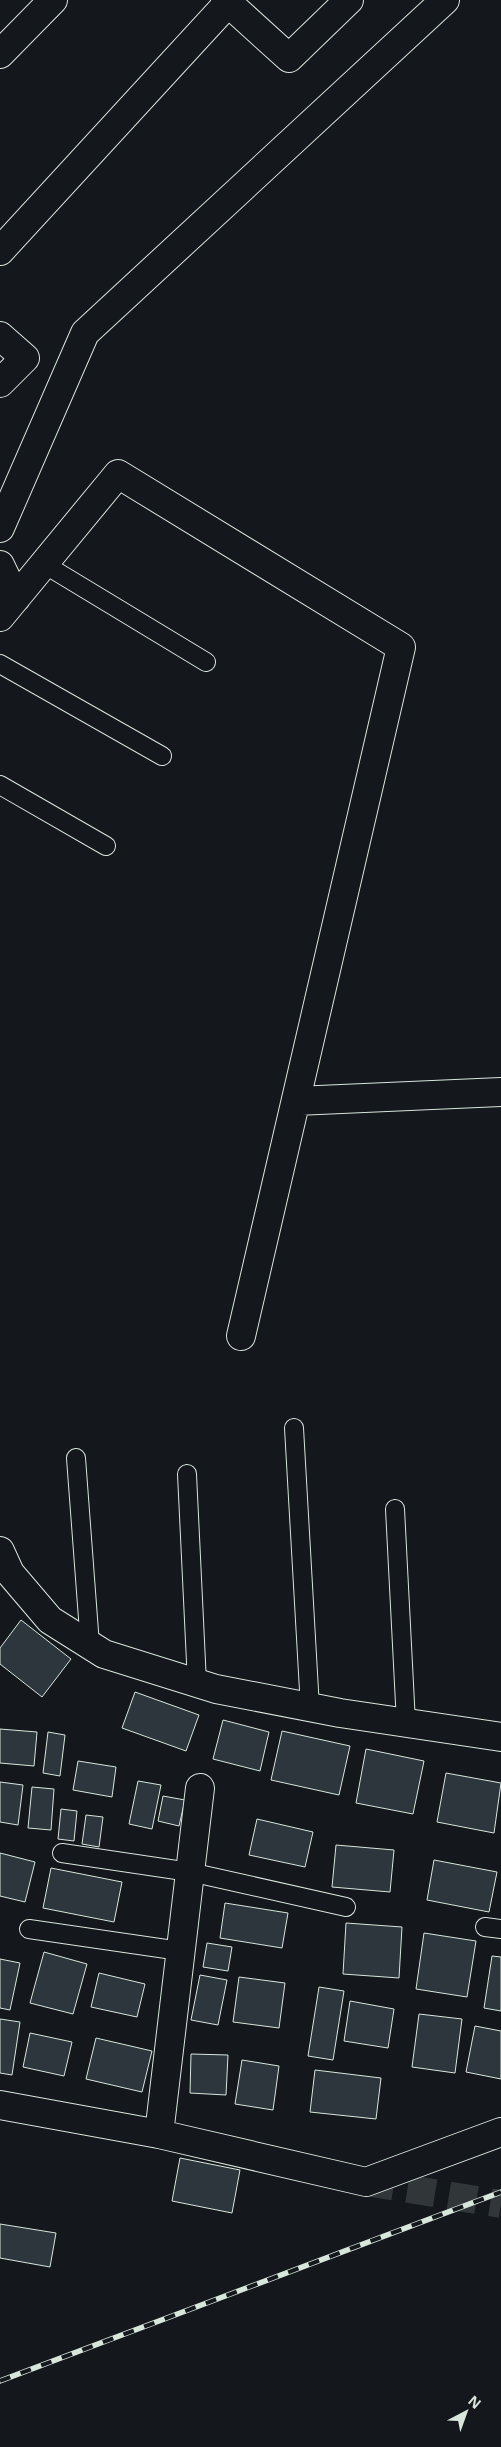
<svg xmlns="http://www.w3.org/2000/svg" width="501" height="2447" font-family="'Open Sans',sans-serif">
	<style>
		.building { fill: #2c363c; stroke: #d8e6dc }
		.lines { fill: none; stroke-linecap: round; stroke-linejoin: round }
		.minor-tunnel { stroke: #313739; stroke-width: 28; stroke-dasharray: 28 14; stroke-linecap: butt }
		.service-casing { stroke: #d8e6dc; stroke-width: 20 }
		.minor-casing { stroke: #d8e6dc; stroke-width: 30 }
		.primary-casing { stroke: #d8e6dc; stroke-width: 30 }
		.service { stroke: #14181c; stroke-width: 18 }
		.minor { stroke: #14181c; stroke-width: 28 }
		.primary { stroke: #14181c; stroke-width: 28 }
		.rail-casing { stroke: #d8e6dc; stroke-width: 5.5 }
		.rail { stroke: #14181c; stroke-width: 4; stroke-dasharray: 11; stroke-linecap: butt }
	</style>
	<rect width="100%" height="100%" fill="#14181c"/>
	<path class="building" d="M21 1620 71 1659 42 1697 0 1664V1648Z
		M135 1692 199 1715 186 1751 122 1728Z
		M223 1720 269 1732 260 1771 213 1759Z
		M0 1729 37 1732 34 1766 0 1763Z
		M282 1731 350 1746 339 1795 271 1780Z
		M48 1732 65 1735 60 1776 43 1773Z
		M366 1749 424 1761 413 1814 356 1803Z
		M78 1761 116 1767 112 1797 73 1790Z
		M446 1773 501 1783 494 1833 437 1822Z
		M138 1781 161 1785 152 1829 129 1824Z
		M0 1782 23 1785 18 1825 0 1822Z
		M32 1787 54 1789 51 1830 28 1828Z
		M163 1796 185 1800 179 1826 158 1821Z
		M61 1809 77 1811 74 1841 58 1839Z
		M86 1815 103 1817 99 1847 82 1844Z
		M257 1819 313 1832 305 1867 249 1855Z
		M336 1845 394 1850 390 1892 332 1887Z
		M0 1853 35 1862 25 1902 0 1896Z
		M434 1860 497 1872 489 1912 427 1900Z
		M51 1868 122 1882 114 1922 43 1908Z
		M225 1903 288 1913 282 1948 220 1938Z
		M346 1923 402 1927 399 1978 343 1974Z
		M424 1933 476 1941 467 1997 416 1989Z
		M207 1943 232 1947 228 1971 203 1967Z
		M44 1952 87 1964 73 2014 30 2003Z
		M492 1956 501 1957V2011L484 2008Z
		M0 1959 20 1963 10 2010 0 2008Z
		M99 1973 145 1984 137 2017 91 2007Z
		M200 1975 227 1980 218 2025 191 2020Z
		M239 1977 285 1983 279 2028 233 2022Z
		M319 1987 344 1991 333 2060 308 2056Z
		M350 2001 394 2009 388 2048 344 2041Z
		M419 2014 462 2019 455 2073 412 2067Z
		M0 2019 20 2022 12 2075 0 2073Z
		M475 2026 501 2031V2079L466 2072Z
		M30 2033 72 2042 64 2076 23 2067Z
		M96 2038 152 2051 142 2092 86 2079Z
		M191 2054 228 2055 226 2095 190 2093Z
		M242 2060 279 2066 273 2110 235 2104Z
		M315 2070 381 2078 376 2119 310 2112Z
		M180 2158 240 2170 232 2213 172 2201Z
		M0 2224 56 2233 50 2267 0 2258Z"/>
	<g class="lines">
		<path class="minor-tunnel" d="M366 2182 501 2204"/>
		<g class="service-casing">
			<path id="service" d="M44 564 206 662
				M0 664 162 756
				M0 785 106 846
				M294 1428 310 1708
				M76 1458 90 1645
				M187 1474 197 1683
				M395 1509 406 1723
				M62 1853 190 1872 346 1907
				M485 1927 501 1929
				M29 1929 180 1951"/>
		</g>
		<g class="minor-casing">
			<path id="minor" d="M225 0 289 58 349 0
				M0 251 228 3
				M0 336 25 358 0 383
				M0 528 85 333 445 0
				M0 565 16 598
				M0 617 118 474 401 647 241 1336
				M296 1101 501 1092
				M0 1551 10 1573 50 1620 104 1654 216 1689 340 1713 501 1737
				M0 2105 159 2134 366 2182 501 2132
				M159 2134 200 1788"/>
		</g>
		<g class="primary-casing">
			<path id="primary" d="M0 54 53 0"/>
		</g>
		<use href="#service" class="service"/>
		<use href="#minor" class="minor"/>
		<use href="#primary" class="primary"/>
		<g class="rail-casing">
			<path id="rail" d="M0 2381 501 2192"/>
		</g>
		<use href="#rail" class="rail"/>
	</g>
	<g transform="translate(466 2412) rotate(41)" stroke="#14181c" stroke-width="4" paint-order="stroke">
	<path d="M0-4L9 19L0 12L-9 19Z" fill="#d8e6dc"/>
	<text y="-8" font-size="14" font-weight="bold" text-anchor="middle" fill="#d8e6dc">N</text>
	</g>
</svg>
